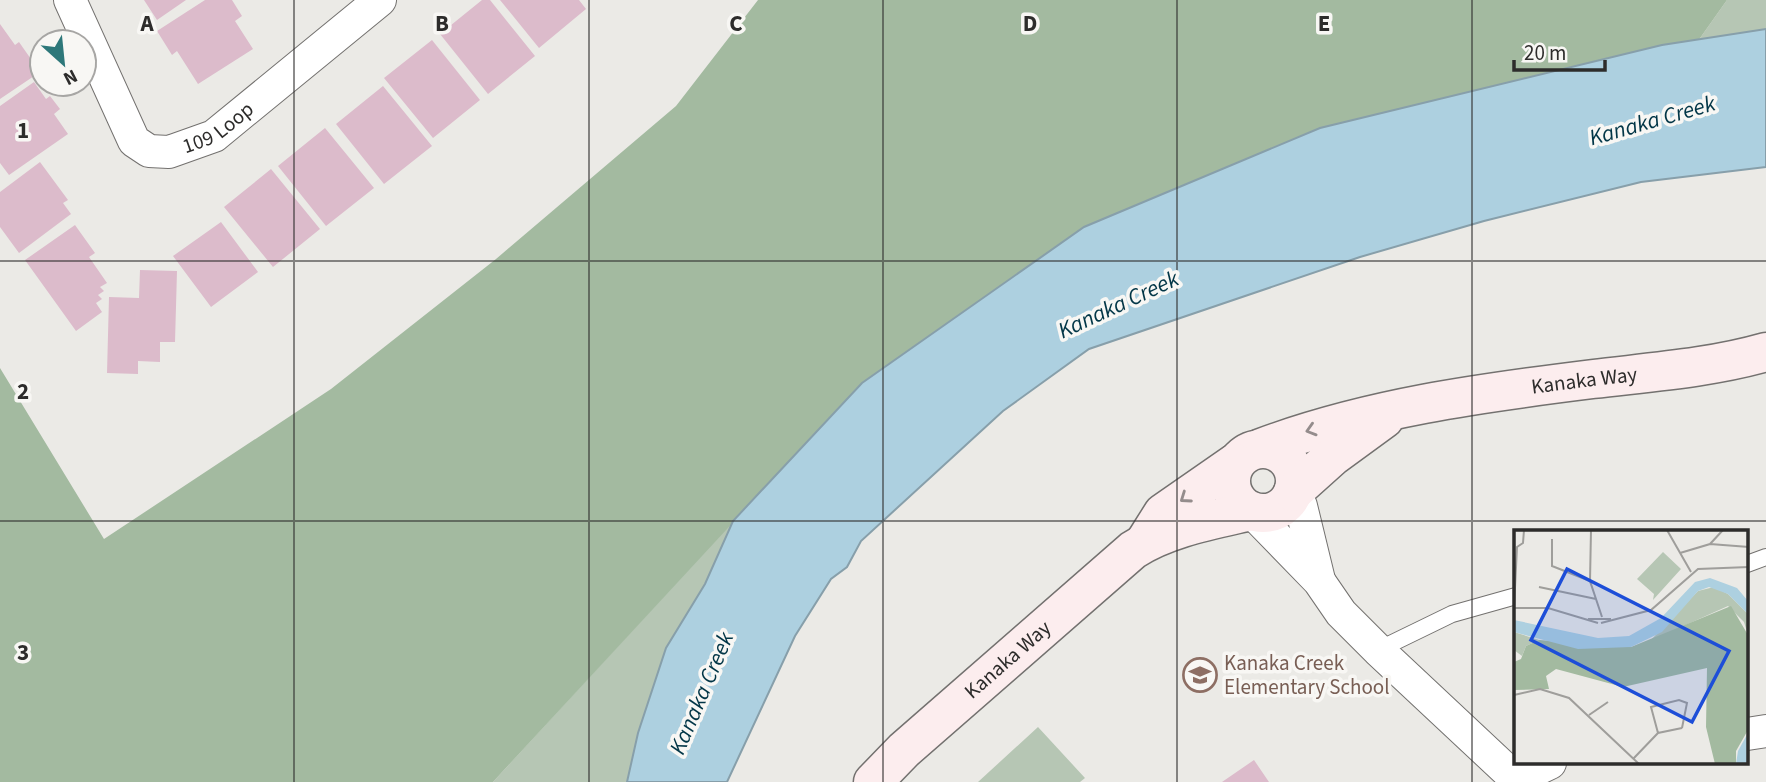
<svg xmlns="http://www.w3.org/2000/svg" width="1766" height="782" font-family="'Source Sans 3',sans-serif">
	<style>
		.green { fill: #b6c6b4 }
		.forest { fill: #a3baa0 }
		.water { fill: #add0e0; stroke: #879faa; stroke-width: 2 }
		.building { fill: #dcbbcb }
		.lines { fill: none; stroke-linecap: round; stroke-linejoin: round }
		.lane-casing { stroke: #73716f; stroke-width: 18 }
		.street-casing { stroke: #73716f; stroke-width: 34 }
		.secondary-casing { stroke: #73716f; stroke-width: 41 }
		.lane { stroke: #fff; stroke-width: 16 }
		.street { stroke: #fff; stroke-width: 32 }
		.secondary { stroke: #fcedee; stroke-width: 38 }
		.oneway { stroke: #948c8c }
		.grid { fill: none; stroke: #2d2c2b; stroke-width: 2; stroke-opacity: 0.55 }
		.labels { text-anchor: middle; stroke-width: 7; stroke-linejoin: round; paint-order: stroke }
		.street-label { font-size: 21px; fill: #2d2c2b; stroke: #f8f7f4 }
		.education-label { font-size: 21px; fill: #785e54; stroke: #f8f7f4; text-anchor: start }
		.water-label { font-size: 23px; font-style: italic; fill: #023647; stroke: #f8f7f4 }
		.inset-road { fill: none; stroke: #9f9e9b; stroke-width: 2 }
		.view { fill: #1d4ed8; fill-opacity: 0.15; stroke: #1d4ed8; stroke-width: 3.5 }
		.inset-edge { fill: none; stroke: #2d2c2b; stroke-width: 3.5 }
		.grid-label { font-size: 23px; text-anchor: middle; font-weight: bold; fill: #2d2c2b; stroke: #f8f7f4; stroke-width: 7; stroke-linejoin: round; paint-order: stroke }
	</style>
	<rect width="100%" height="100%" fill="#ebeae6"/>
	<path class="green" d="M1727 0H1766V29L1698 41Z
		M733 521 638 733 627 782H493Z
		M1038 727 1085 778 1080 782H978Z"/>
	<path class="forest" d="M758 0H1727L1698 41 1661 45 1320 128 1084 227 862 383 493 782H0V368L104 539 331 389 496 259 676 106Z"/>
	<path class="water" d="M1766 29V167L1641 182 1484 221 1360 257 1089 349 1003 411 861 541 847 567 831 579 795 636 727 782H627L638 733 666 648 705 584 733 521 862 383 1084 227 1320 128 1662 45Z"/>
	<path class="building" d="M144 0H186L157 20Z
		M205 0H232L242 16 235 21 253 49 198 84 177 51 172 55 157 31Z
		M482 0H490L535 56 488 94 440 34Z
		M500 0H579L586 9 539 48Z
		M0 24 15 45 19 42 40 72 0 99Z
		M432 40 480 100 433 138 384 78Z
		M34 82 46 99 50 96 60 109 54 114 68 134 9 175 0 163V106Z
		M383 86 432 146 384 184 336 124Z
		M325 128 374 188 326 226 278 166Z
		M40 162 68 200 63 203 71 214 19 253 0 227V192Z
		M271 169 320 229 273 267 224 207Z
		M221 222 258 272 211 307 173 256Z
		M75 225 95 253 89 257 107 283 100 287 104 291 98 295 102 299 96 303 102 312 76 331 25 260Z
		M140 270 177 271 175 342H160V362L138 361V374L107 373 109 297 139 298Z
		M1254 760 1269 782H1222Z"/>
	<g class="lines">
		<g class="lane-casing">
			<path id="lane" d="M1747 564 1766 557
				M1378 650 1452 614 1516 596"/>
		</g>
		<g class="street-casing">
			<g id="street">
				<path id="s1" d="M70 0 134 141 149 151 169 152 214 136 380 0"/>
				<path d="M1293 492 1301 506 1319 580"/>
				<path d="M1251 511 1319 581 1341 613 1378 650 1519 782"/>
				<path d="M1747 734 1766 731"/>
				<path d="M1517 779 1550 763"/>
			</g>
		</g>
		<g class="secondary-casing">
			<g id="secondary">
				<path id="s2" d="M1261 448C1368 408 1480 393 1593 379 1651 372 1710 368 1766 352"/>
				<circle cx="1263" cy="481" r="32"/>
				<path d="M1293 492 1332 457 1384 419"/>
				<path d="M1146 540 1163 513 1235 463"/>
				<path id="s3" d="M873 782 904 750 1133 550C1167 528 1212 520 1251 511"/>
			</g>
		</g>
		<use href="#lane" class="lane"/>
		<use href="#street" class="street"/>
		<use href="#secondary" class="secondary"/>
	</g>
	<defs><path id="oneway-chevron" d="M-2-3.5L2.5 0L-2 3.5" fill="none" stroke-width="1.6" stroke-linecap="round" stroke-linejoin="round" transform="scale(1.75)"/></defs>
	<g class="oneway">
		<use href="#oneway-chevron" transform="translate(1311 430) rotate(163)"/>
		<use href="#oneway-chevron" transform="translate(1185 498) rotate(145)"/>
	</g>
	<path class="grid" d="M294 0V782M589 0V782M883 0V782M1177 0V782M1472 0V782M0 261H1766M0 521H1766"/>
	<defs>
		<g id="school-ring" transform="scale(1.75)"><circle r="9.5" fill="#f8f7f4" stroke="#8d6e63" stroke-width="1.5"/><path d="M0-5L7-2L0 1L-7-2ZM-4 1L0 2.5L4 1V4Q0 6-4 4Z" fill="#8d6e63"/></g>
	</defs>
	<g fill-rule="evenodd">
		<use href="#school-ring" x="1200" y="675"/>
	</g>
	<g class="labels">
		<g class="street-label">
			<text dy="7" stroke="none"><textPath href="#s1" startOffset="248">109 Loop</textPath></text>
			<text dy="7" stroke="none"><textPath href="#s2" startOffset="331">Kanaka Way</textPath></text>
			<text dy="7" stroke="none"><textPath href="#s3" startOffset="182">Kanaka Way</textPath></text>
		</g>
		<g class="education-label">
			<text x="1224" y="670">Kanaka Creek<tspan x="1224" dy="24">Elementary School</tspan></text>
		</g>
		<g class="water-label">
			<text transform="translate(1652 120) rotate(-16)" y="8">Kanaka Creek</text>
			<text transform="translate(1118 304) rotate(-25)" y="8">Kanaka Creek</text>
			<text transform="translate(701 693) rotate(-67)" y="8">Kanaka Creek</text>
		</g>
	</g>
	<g transform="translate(1514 530)">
		<rect width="234" height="234" fill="#ebeae6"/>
		<path d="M149 22 167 39 139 70 140 64 123 49ZM200 57 214 64 234 84V105L230 92 214 76 136 111 184 61ZM0 102 25 110 12 116 8 126 0 120Z" fill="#b6c6b4"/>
		<path d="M217 76 234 105V200L222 221V234H201L192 197 193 138 109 157 42 139 32 146 35 159 0 160V132L7 129 12 116 25 110 117 117Z" fill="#a3baa0"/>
		<path d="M196 48 223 58 234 71V84L214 64 195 57 184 61 148 102 117 117 64 119 0 102V90L84 108 115 106 147 88 181 52ZM234 203V234H222L224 221Z" fill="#add0e0"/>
		<path class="inset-road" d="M77 0 76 51 88 87M153 0 177 42M38 9V36L76 51M196 14 235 17M166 23 196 14 209 0M25 57 82 69M0 78 3 17 9 13 10 0M0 78H34L84 93M74 89H97M87 93 137 80 184 39 235 37M0 165 26 159 55 168 125 234M75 185 94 172M144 203 137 177 165 170 173 173 168 198M119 229 144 203 168 198"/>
		<path class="view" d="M53 39 215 121 178 192 17 110Z"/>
		<rect width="234" height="234" class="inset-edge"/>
	</g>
	<g class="grid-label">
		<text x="147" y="31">A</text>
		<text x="442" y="31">B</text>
		<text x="736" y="31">C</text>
		<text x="1030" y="31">D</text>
		<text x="1324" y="31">E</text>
		<text x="23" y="138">1</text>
		<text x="23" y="399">2</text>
		<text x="23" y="660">3</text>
	</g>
	<g transform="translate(63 63) rotate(153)"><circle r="33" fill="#f8f7f4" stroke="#a7a6a4" stroke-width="2"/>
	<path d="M0-5L12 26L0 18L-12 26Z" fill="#2e787a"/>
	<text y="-10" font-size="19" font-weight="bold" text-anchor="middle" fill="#2d2c2b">N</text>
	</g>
	<path d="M1514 60v10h91v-10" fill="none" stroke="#2d2c2b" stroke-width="3.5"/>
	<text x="1524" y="60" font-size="21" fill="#2d2c2b" stroke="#f8f7f4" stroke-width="5" paint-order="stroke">20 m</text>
</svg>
